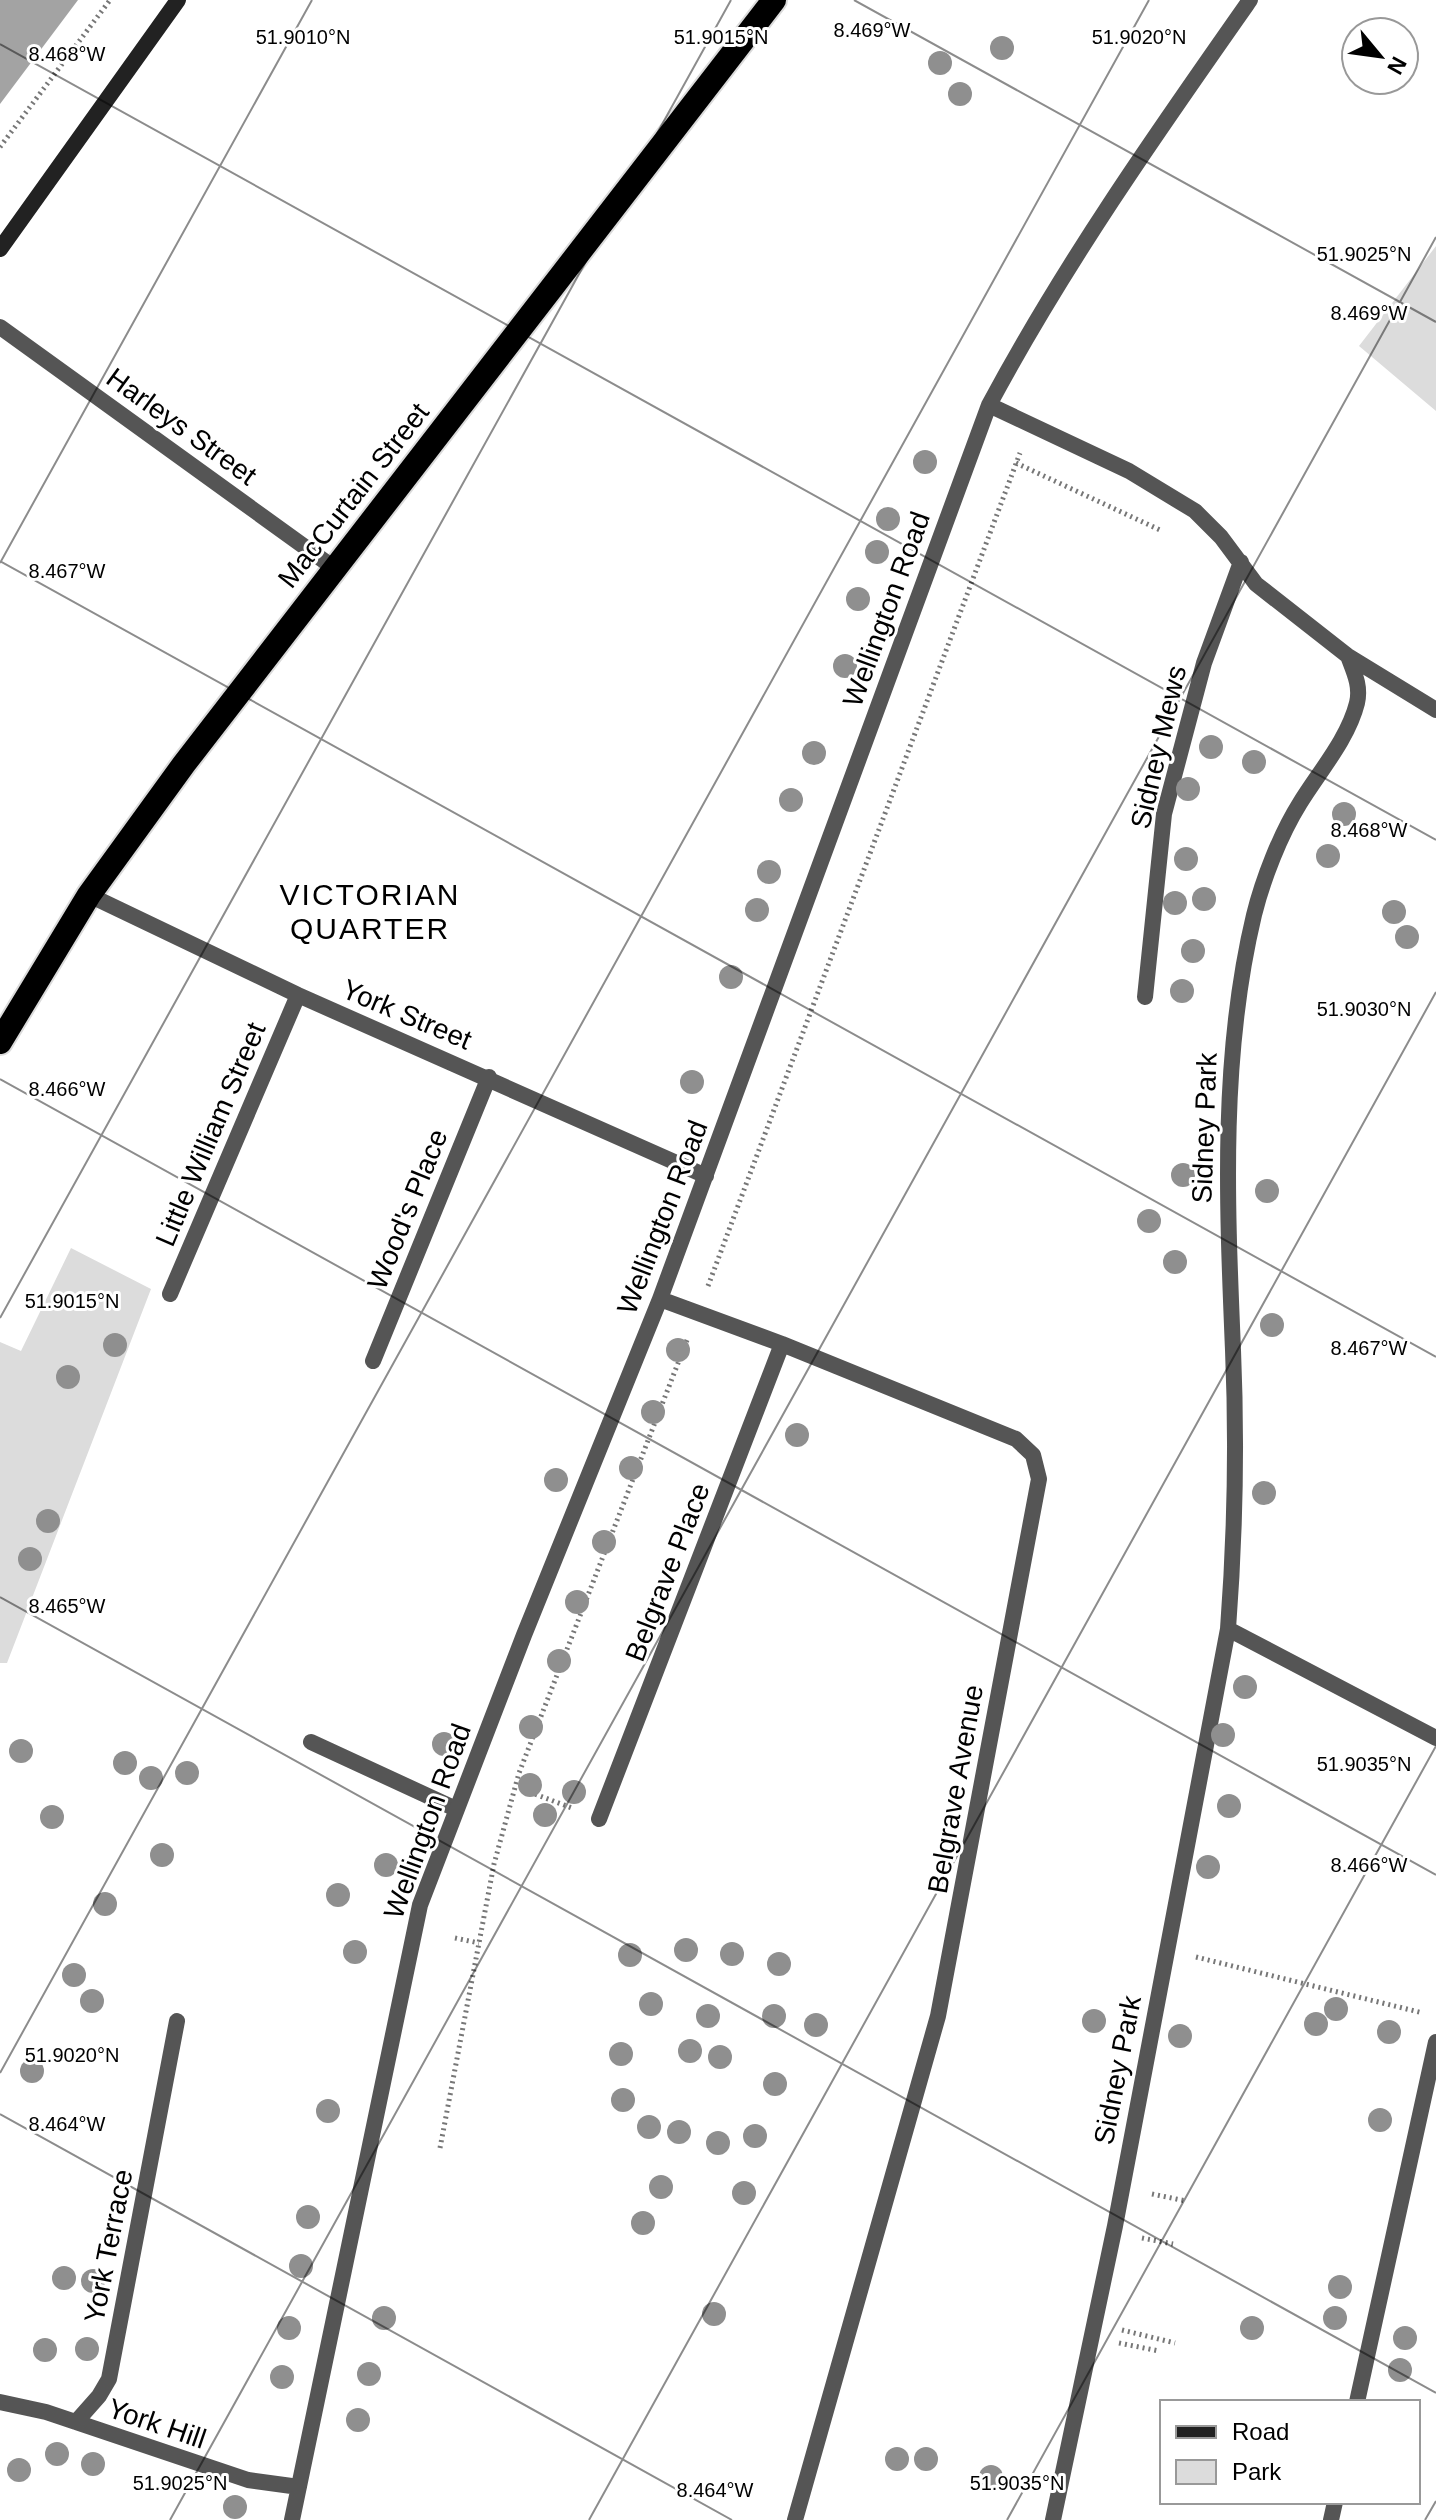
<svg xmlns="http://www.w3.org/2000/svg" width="1436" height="2520" font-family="Helvetica,sans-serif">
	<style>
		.green { fill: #dcdcdc }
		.water { fill: #a3a3a3 }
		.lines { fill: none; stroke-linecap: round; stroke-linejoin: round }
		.highway-casing { stroke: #dbdbdb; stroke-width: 28 }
		.path { stroke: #777; stroke-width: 5; stroke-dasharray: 2 4; stroke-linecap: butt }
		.lane { stroke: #555; stroke-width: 16 }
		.street { stroke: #555; stroke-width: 16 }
		.secondary { stroke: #222; stroke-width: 16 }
		.highway { stroke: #000; stroke-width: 24 }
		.tree { fill: #8f8f8f }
		.ticks { fill: none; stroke: #000; stroke-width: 2; stroke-opacity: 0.45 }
		.labels { text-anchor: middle; stroke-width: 6; stroke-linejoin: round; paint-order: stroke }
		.street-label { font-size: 28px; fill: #000; stroke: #fff }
		.neighbourhood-label { font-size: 30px; letter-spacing: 2px; fill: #000; stroke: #fff }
		.ticks-label { font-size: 20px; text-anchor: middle; fill: #000; stroke: #fff; stroke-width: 6; stroke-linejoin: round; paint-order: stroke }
	</style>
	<rect width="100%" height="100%" fill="#fff"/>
	<path class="green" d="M1436 246V411L1359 346Z
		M71 1248 151 1289 7 1663H0V1342L21 1351Z"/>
	<path class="water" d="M0 0H78L0 104Z"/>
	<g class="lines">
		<g class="highway-casing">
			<path id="highway" d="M0 1042 89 895 184 764 774 0"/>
		</g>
		<path class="path" d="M0 147 110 0
			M1016 463 1160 530
			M708 1286 1020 453
			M524 1790 572 1808
			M455 1938 479 1943
			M1196 1957 1423 2013
			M440 2148 494 1864 519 1773 687 1340
			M1152 2194 1186 2201
			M1142 2238 1173 2244
			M1122 2330 1175 2343
			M1119 2343 1159 2351"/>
		<path class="lane" d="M311 1742 456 1809"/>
		<path class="street" d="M0 327 334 568
			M989 405 1129 471 1195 511 1221 537 1256 584 1348 656 1436 710
			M89 895 298 995 706 1176
			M1145 997 1164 814 1204 663 1241 562
			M170 1294 298 995
			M660 1299 782 1344 1016 1439 1033 1455 1039 1479 938 2016 795 2520
			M373 1361 489 1077
			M1228 1629 1436 1738
			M599 1819 782 1344
			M0 2402 46 2412 248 2480 299 2487
			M1357 2402 1436 2042
			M76 2422 99 2396 109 2379 177 2021
			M292 2520 420 1905 524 1635 660 1299 989 405C1065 263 1158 131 1250 0
			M1053 2520 1115 2226 1228 1629C1235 1536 1237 1443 1233 1350 1227 1205 1220 1057 1254 915 1263 879 1280 835 1300 803 1319 772 1348 739 1357 703 1361 686 1354 672 1348 656
			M1331 2520 1335 2502"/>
		<path class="secondary" d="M0 249 178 0"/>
		<use href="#highway" class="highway"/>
	</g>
	<g class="tree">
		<circle cx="1002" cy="48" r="12"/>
		<circle cx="940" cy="63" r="12"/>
		<circle cx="960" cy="94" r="12"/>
		<circle cx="925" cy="462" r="12"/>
		<circle cx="888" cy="519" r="12"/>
		<circle cx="877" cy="552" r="12"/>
		<circle cx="858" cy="599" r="12"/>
		<circle cx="845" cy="666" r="12"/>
		<circle cx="1211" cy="747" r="12"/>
		<circle cx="814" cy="753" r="12"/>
		<circle cx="1254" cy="762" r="12"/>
		<circle cx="1188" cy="789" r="12"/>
		<circle cx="791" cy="800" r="12"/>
		<circle cx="1344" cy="814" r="12"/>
		<circle cx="1328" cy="856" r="12"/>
		<circle cx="1186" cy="859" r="12"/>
		<circle cx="769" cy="872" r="12"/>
		<circle cx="1204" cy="899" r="12"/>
		<circle cx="1175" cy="903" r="12"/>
		<circle cx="757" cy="910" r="12"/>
		<circle cx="1394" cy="912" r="12"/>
		<circle cx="1407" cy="937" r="12"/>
		<circle cx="1193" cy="951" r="12"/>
		<circle cx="731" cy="977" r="12"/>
		<circle cx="1182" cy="991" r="12"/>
		<circle cx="692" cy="1082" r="12"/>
		<circle cx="1183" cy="1175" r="12"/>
		<circle cx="1267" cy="1191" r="12"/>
		<circle cx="1149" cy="1221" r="12"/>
		<circle cx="1175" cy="1262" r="12"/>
		<circle cx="1272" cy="1325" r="12"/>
		<circle cx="115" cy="1345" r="12"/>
		<circle cx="678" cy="1350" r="12"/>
		<circle cx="68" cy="1377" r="12"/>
		<circle cx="653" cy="1412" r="12"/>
		<circle cx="797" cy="1435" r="12"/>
		<circle cx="631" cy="1468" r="12"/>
		<circle cx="556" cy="1480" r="12"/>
		<circle cx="1264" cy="1493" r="12"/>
		<circle cx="48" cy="1521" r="12"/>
		<circle cx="604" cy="1542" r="12"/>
		<circle cx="30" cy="1559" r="12"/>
		<circle cx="577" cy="1602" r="12"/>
		<circle cx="559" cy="1661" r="12"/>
		<circle cx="1245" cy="1687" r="12"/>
		<circle cx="531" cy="1727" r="12"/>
		<circle cx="1223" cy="1735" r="12"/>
		<circle cx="444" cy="1744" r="12"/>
		<circle cx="21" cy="1751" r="12"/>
		<circle cx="125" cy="1763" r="12"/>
		<circle cx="187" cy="1773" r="12"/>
		<circle cx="151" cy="1778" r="12"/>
		<circle cx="530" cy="1785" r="12"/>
		<circle cx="574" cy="1792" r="12"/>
		<circle cx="1229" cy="1806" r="12"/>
		<circle cx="545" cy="1815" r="12"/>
		<circle cx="52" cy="1817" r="12"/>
		<circle cx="162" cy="1855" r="12"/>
		<circle cx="386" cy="1865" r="12"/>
		<circle cx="1208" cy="1867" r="12"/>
		<circle cx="338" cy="1895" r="12"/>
		<circle cx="105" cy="1904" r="12"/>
		<circle cx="686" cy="1950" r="12"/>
		<circle cx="355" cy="1952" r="12"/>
		<circle cx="732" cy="1954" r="12"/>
		<circle cx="630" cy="1955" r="12"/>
		<circle cx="779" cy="1964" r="12"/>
		<circle cx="74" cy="1975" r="12"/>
		<circle cx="92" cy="2001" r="12"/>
		<circle cx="651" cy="2004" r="12"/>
		<circle cx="1336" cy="2009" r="12"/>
		<circle cx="708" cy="2016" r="12"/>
		<circle cx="774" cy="2016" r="12"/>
		<circle cx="1094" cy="2021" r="12"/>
		<circle cx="1316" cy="2024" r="12"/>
		<circle cx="816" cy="2025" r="12"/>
		<circle cx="1389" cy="2032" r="12"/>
		<circle cx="1180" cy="2036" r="12"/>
		<circle cx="690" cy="2051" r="12"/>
		<circle cx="621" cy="2054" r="12"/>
		<circle cx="720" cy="2057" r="12"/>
		<circle cx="32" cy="2071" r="12"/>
		<circle cx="775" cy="2084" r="12"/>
		<circle cx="623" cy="2100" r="12"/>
		<circle cx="328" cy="2111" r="12"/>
		<circle cx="1380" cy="2120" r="12"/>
		<circle cx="649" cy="2127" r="12"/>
		<circle cx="679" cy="2132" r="12"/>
		<circle cx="755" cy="2136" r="12"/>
		<circle cx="718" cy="2143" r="12"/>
		<circle cx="661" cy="2187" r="12"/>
		<circle cx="744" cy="2193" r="12"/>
		<circle cx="308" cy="2217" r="12"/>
		<circle cx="643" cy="2223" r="12"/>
		<circle cx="301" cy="2266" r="12"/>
		<circle cx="64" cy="2278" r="12"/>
		<circle cx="93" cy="2281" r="12"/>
		<circle cx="1340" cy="2287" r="12"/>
		<circle cx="714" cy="2314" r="12"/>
		<circle cx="384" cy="2318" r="12"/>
		<circle cx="1335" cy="2318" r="12"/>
		<circle cx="289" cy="2328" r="12"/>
		<circle cx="1252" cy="2328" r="12"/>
		<circle cx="1405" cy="2338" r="12"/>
		<circle cx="87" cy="2349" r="12"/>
		<circle cx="45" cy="2350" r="12"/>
		<circle cx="1400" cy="2370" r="12"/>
		<circle cx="369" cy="2374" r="12"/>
		<circle cx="282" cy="2377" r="12"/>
		<circle cx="358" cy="2420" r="12"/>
		<circle cx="57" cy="2454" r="12"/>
		<circle cx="897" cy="2459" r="12"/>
		<circle cx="926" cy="2459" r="12"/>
		<circle cx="93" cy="2464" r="12"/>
		<circle cx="19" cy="2470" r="12"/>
		<circle cx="991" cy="2477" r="12"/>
		<circle cx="235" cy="2507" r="12"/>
	</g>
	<path class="ticks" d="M854 0 1436 322M0 44 1436 840M0 561 1436 1357M0 563 312 0M0 1079 1436 1875M0 1318 731 0M0 1597 1436 2393M0 2073 1149 0M0 2114 732 2520M170 2520 1436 237M589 2520 1436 992M1007 2520 1436 1746M1425 2520 1436 2501"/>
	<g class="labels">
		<g class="street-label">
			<text transform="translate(182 426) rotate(36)" y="10">Harleys Street</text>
			<text transform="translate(353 495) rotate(-52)" y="10">MacCurtain Street</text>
			<text transform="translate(886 609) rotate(-70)" y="10">Wellington Road</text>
			<text transform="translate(1158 747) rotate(-77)" y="10">Sidney Mews</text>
			<text transform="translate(407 1014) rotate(23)" y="10">York Street</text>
			<text transform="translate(1204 1128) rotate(-88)" y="10">Sidney Park</text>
			<text transform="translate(210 1134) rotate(-67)" y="10">Little William Street</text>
			<text transform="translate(407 1209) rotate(-68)" y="10">Wood's Place</text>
			<text transform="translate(662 1217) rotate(-69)" y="10">Wellington Road</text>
			<text transform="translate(667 1572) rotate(-69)" y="10">Belgrave Place</text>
			<text transform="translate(955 1789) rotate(-80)" y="10">Belgrave Avenue</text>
			<text transform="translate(427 1821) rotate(-70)" y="10">Wellington Road</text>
			<text transform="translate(1117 2070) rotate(-79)" y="10">Sidney Park</text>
			<text transform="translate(108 2246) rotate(-79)" y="10">York Terrace</text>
			<text transform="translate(157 2423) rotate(19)" y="10">York Hill</text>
		</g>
		<g class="neighbourhood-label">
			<text x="370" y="905">VICTORIAN<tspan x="370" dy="34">QUARTER</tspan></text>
		</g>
	</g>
	<g class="ticks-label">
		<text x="872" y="37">8.469°W</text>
		<text x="303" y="44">51.9010°N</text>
		<text x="721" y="44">51.9015°N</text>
		<text x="1139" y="44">51.9020°N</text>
		<text x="67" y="61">8.468°W</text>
		<text x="1364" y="261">51.9025°N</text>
		<text x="1369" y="320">8.469°W</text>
		<text x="67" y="578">8.467°W</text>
		<text x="1369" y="837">8.468°W</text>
		<text x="1364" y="1016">51.9030°N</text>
		<text x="67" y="1096">8.466°W</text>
		<text x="72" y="1308">51.9015°N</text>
		<text x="1369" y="1355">8.467°W</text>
		<text x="67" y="1613">8.465°W</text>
		<text x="1364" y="1771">51.9035°N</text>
		<text x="1369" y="1872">8.466°W</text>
		<text x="72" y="2062">51.9020°N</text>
		<text x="67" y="2131">8.464°W</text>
		<text x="180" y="2490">51.9025°N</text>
		<text x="1017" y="2490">51.9035°N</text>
		<text x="715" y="2497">8.464°W</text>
	</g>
	<rect x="1160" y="2400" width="260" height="104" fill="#ffffff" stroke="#999999" stroke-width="2"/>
	<rect x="1176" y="2426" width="40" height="12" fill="#222222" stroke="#999999" stroke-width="2"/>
	<text x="1232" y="2440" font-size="24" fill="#000000">Road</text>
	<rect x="1176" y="2460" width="40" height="24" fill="#dcdcdc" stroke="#999999" stroke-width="2"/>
	<text x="1232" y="2480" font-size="24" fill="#000000">Park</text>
	<g transform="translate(1380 56) rotate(119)"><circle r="38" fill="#ffffff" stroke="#999999" stroke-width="2"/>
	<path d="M0-6L14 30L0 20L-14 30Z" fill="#000000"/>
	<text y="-12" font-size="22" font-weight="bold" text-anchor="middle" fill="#000000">N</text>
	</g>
</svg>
